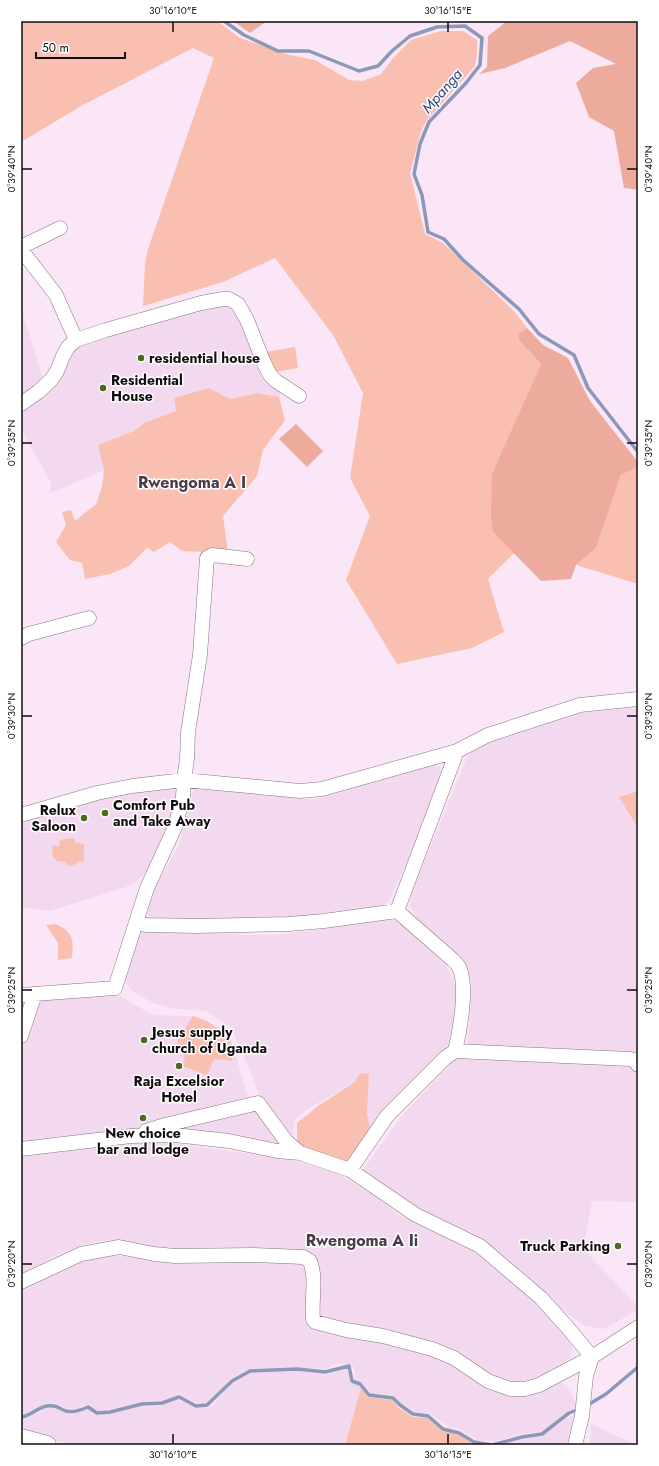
<svg xmlns="http://www.w3.org/2000/svg" width="659" height="1466" font-family="Jost,sans-serif">
	<style>
		.built { fill: #f3d9ef }
		.green { fill: #f9bfb0 }
		.forest { fill: #ecab9c }
		.lines { fill: none; stroke-linecap: round; stroke-linejoin: round }
		.stream { stroke: #8c98b8; stroke-width: 3.5 }
		.minor-casing { stroke: #857483; stroke-width: 15 }
		.major-casing { stroke: #857483; stroke-width: 19 }
		.minor { stroke: #fff; stroke-width: 14 }
		.major { stroke: #fff; stroke-width: 18 }
		.ticks { fill: none; stroke: #120c11; stroke-width: 1.5 }
		.poi-dot { fill: #4b691f; stroke: #fff; stroke-width: 1.5 }
		.labels { text-anchor: middle; stroke-width: 3; stroke-linejoin: round; paint-order: stroke }
		.poi-label { font-size: 14px; font-weight: bold; fill: #120c11; stroke: #fff; text-anchor: start }
		.water-label { font-size: 15px; font-style: italic; fill: #2f4584; stroke: #fff }
		.quarter-label { font-size: 16px; font-weight: bold; fill: #4a3b48; stroke: #fff }
		.neatline { fill: none; stroke: #120c11; stroke-width: 1.5 }
		.ticks-label { font-size: 10px; text-anchor: middle; fill: #120c11 }
	</style>
	<rect width="100%" height="100%" fill="#fae6f7"/>
	<path class="built" d="M221 307 236 308 285 388 279 397 258 393 230 399 209 388 174 398 176 411 144 423 134 431 98 445 104 470 49 494 51 482 21 430V412L41 395 71 348 191 312Z
		M21 308 43 378 21 407Z
		M638 707V791L619 796 638 827V1060L466 1048 469 1033 471 979 456 957 418 919 410 906 412 892 467 757 480 744 565 715Z
		M433 764 440 767 442 781 389 902 372 908 326 917 151 920 146 912 156 886 179 845 194 789 244 791 304 799H317Z
		M171 789 178 790 181 794 156 860 143 875 132 885 50 911 29 908H21V824L58 810 108 797 145 791Z
		M377 918 398 921 417 935 445 964 455 983 458 1030 449 1052 376 1131 370 1127 367 1115 369 1074 308 1109 294 1120 293 1148 264 1110 252 1075 231 1028 207 1011 176 1009 153 1003 131 990 124 981 142 925 241 935H276L315 930Z
		M111 990 152 1015 193 1016 207 1021 230 1037 249 1100 229 1102 130 1130 38 1139 21 1142V997Z
		M456 1057 634 1063 638 1077V1202L592 1201 583 1249 638 1306V1309L605 1329 585 1326 542 1296 481 1244 416 1213 363 1170 400 1118Z
		M257 1110 281 1142 278 1144 179 1131 165 1132 231 1112Z
		M150 1141 285 1158 339 1174 376 1197 399 1215 436 1229 480 1250 522 1288 561 1331 572 1346 571 1357 547 1374 559 1380 570 1391 578 1406 568 1411 541 1432 517 1435 495 1441 478 1440 459 1429 449 1427 432 1415 416 1412 400 1403 395 1396 370 1393 360 1382 355 1379 354 1367 348 1364H335L325 1369 302 1367 248 1369 232 1378 206 1403H197L179 1395 159 1401 141 1403 100 1411 85 1405 79 1408 68 1409 55 1403 44 1405 28 1414 21 1415V1290L40 1277 87 1258 111 1255 210 1262H259L309 1264 308 1327H319L314 1254 170 1251 111 1239 86 1244 52 1257 21 1277V1155Z
		M347 1368 350 1380 361 1388 345 1445H74L21 1432V1419L27 1418 46 1408 56 1407 65 1413 77 1412 88 1409 95 1414 126 1410 143 1406 162 1404 178 1400 197 1408 212 1406 232 1382 251 1372 297 1370 325 1375Z
		M577 1412 568 1445H502L517 1440 541 1436Z
		M591 1424 637 1445H590Z"/>
	<path class="green" d="M21 21H217L240 38 289 55 315 60 349 80 363 81 381 74 393 58 411 40 441 31H463L477 40V55L475 66 427 120 421 131 410 173 425 234 443 243 514 311 527 328 519 333V340L541 364 492 475 493 532 514 553 488 579 504 632 472 648 397 664 346 580 370 516 350 478 363 393 333 335 275 258 223 282 143 306 145 264 148 249 214 58 193 48 83 105 21 142Z
		M295 347 298 368 270 373 266 352Z
		M209 388 230 399 258 393 279 397 285 420 263 450 257 476 223 516 228 553 182 551 170 542 154 552 147 548 129 566 110 574 85 579 82 563 70 560 56 542 66 525 62 512 71 510 75 521 96 504 102 487 104 470 98 445 134 431 144 423 176 411 174 398Z
		M638 467V584L576 565 596 548 621 475Z
		M638 791V828L619 797Z
		M73 838 75 842 84 844V862L79 861 74 865 69 866 66 862 57 861 52 855 53 845 59 847 60 840Z
		M55 924C73 931 74 940 72 958L58 960V943L46 925Z
		M193 1016 207 1021 230 1037 232 1061 214 1059 207 1075 182 1066 185 1058 177 1042Z
		M360 1073 369 1074 367 1115 370 1127 382 1134 355 1171 297 1153V1123L318 1106 355 1082Z
		M361 1388 368 1397 392 1400 399 1408 413 1417 427 1418 442 1430 459 1435 475 1445H345Z"/>
	<path class="forest" d="M233 21H267L250 33Z
		M507 21H638V190L624 188 614 131 589 117 576 83 593 68 616 64 570 41 505 68 479 74 487 67 488 36Z
		M527 328 543 345 568 358 590 401 638 462V467L621 475 596 548 576 565 571 579 541 581 493 532 491 514 492 474 541 364 519 340V333Z
		M296 424 323 451 307 467 279 439Z"/>
	<g class="lines">
		<path class="stream" d="M224 21 244 35 278 51H309L359 71 378 66 392 51 410 36 437 27 465 26 482 38 480 65 466 83 429 122 420 144 414 174 422 195 428 232 444 239 463 260 519 309 539 334 574 355 588 388 638 452
			M586 1406 606 1394 638 1367
			M21 1417C31 1416 38 1407 47 1406 57 1405 58 1408 66 1411 73 1413 81 1410 88 1407L97 1413 110 1412 142 1404 162 1403 179 1397 196 1406 207 1405 232 1381 250 1371 298 1369 325 1372 349 1366 352 1381 360 1384 369 1395 393 1398 400 1405 413 1414 428 1416 443 1429 459 1433 474 1442 492 1445 522 1437 542 1434 569 1413 579 1409"/>
		<g class="minor-casing">
			<path id="minor" d="M60 228 25 245 23 248V252L56 295 76 340
				M21 404 38 392 51 380 57 371 63 356 68 347 76 340 106 330 201 303 223 299H229L238 304 247 320 264 363 270 375 276 381 299 396
				M21 638 29 634 89 618
				M21 815 97 793 132 786 184 780 300 791 322 789 457 751 488 735 580 705 638 699
				M136 923 147 925 197 926 289 924 324 921 397 911
				M21 995 115 988 147 888 175 827 183 797 184 780 187 759 188 732 200 655 207 558 212 555 247 559
				M21 1036 35 994
				M455 1051 630 1059 634 1060 638 1065
				M146 1131 165 1125 258 1103 286 1141 300 1153
				M21 1149 131 1136 175 1135 229 1141 277 1151 300 1153 350 1170 416 1215 480 1246 541 1298 568 1328 592 1357
				M350 1170 387 1116 445 1058 455 1051C460 1031 468 986 459 967 458 965 455 962 453 960L397 911 457 751
				M21 1282 81 1254 119 1247 154 1254 175 1256 252 1255 303 1257 310 1261C317 1279 311 1300 313 1319L315 1322 346 1330 383 1336 432 1349 454 1358 488 1381 510 1389H525L539 1385 592 1357 638 1327
				M575 1445 582 1416 586 1376 592 1357"/>
		</g>
		<g class="major-casing">
			<path id="major" d="M21 1438 47 1445"/>
		</g>
		<use href="#minor" class="minor"/>
		<use href="#major" class="major"/>
	</g>
	<path class="ticks" d="M173 22V32M448 22V32M22 169H32M627 169H637M22 443H32M627 443H637M22 716H32M627 716H637M22 990H32M627 990H637M22 1264H32M627 1264H637M173 1434V1444M448 1434V1444"/>
	<g class="poi-dot">
		<circle cx="141" cy="358" r="4"/>
		<circle cx="103" cy="388" r="4"/>
		<circle cx="105" cy="813" r="4"/>
		<circle cx="84" cy="818" r="4"/>
		<circle cx="144" cy="1040" r="4"/>
		<circle cx="179" cy="1066" r="4"/>
		<circle cx="143" cy="1118" r="4"/>
		<circle cx="618" cy="1246" r="4"/>
	</g>
	<g class="labels">
		<g class="poi-label">
			<text x="149" y="363">residential house</text>
			<text x="111" y="385">Residential<tspan x="111" dy="16">House</tspan></text>
			<text x="113" y="810">Comfort Pub<tspan x="113" dy="16">and Take Away</tspan></text>
			<text x="76" y="815" text-anchor="end">Relux<tspan x="76" dy="16">Saloon</tspan></text>
			<text x="152" y="1037">Jesus supply<tspan x="152" dy="16">church of Uganda</tspan></text>
			<text x="179" y="1086" text-anchor="middle">Raja Excelsior<tspan x="179" dy="16">Hotel</tspan></text>
			<text x="143" y="1138" text-anchor="middle">New choice<tspan x="143" dy="16">bar and lodge</tspan></text>
			<text x="610" y="1251" text-anchor="end">Truck Parking</text>
		</g>
		<g class="water-label">
			<text transform="translate(442 91) rotate(-49)" y="5">Mpanga</text>
		</g>
		<g class="quarter-label">
			<text x="192" y="488">Rwengoma A I</text>
			<text x="362" y="1246">Rwengoma A Ii</text>
		</g>
	</g>
	<rect width="659" height="1466" fill="none" stroke="#ffffff" stroke-width="44"/>
	<path d="M36 52v6h89v-6" fill="none" stroke="#120c11" stroke-width="2"/>
	<text x="42" y="52" font-size="12" fill="#120c11" stroke="#ffffff" stroke-width="3" paint-order="stroke">50 m</text>
	<rect x="22" y="22" width="615" height="1422" class="neatline"/>
	<g class="ticks-label">
		<text x="173" y="14">30°16'10"E</text>
		<text x="448" y="14">30°16'15"E</text>
		<text transform="translate(11 169) rotate(-90)" y="4">0°39'40"N</text>
		<text transform="translate(648 169) rotate(-90)" y="4">0°39'40"N</text>
		<text transform="translate(11 443) rotate(-90)" y="4">0°39'35"N</text>
		<text transform="translate(648 443) rotate(-90)" y="4">0°39'35"N</text>
		<text transform="translate(11 716) rotate(-90)" y="4">0°39'30"N</text>
		<text transform="translate(648 716) rotate(-90)" y="4">0°39'30"N</text>
		<text transform="translate(11 990) rotate(-90)" y="4">0°39'25"N</text>
		<text transform="translate(648 990) rotate(-90)" y="4">0°39'25"N</text>
		<text transform="translate(11 1264) rotate(-90)" y="4">0°39'20"N</text>
		<text transform="translate(648 1264) rotate(-90)" y="4">0°39'20"N</text>
		<text x="173" y="1458">30°16'10"E</text>
		<text x="448" y="1458">30°16'15"E</text>
	</g>
</svg>
